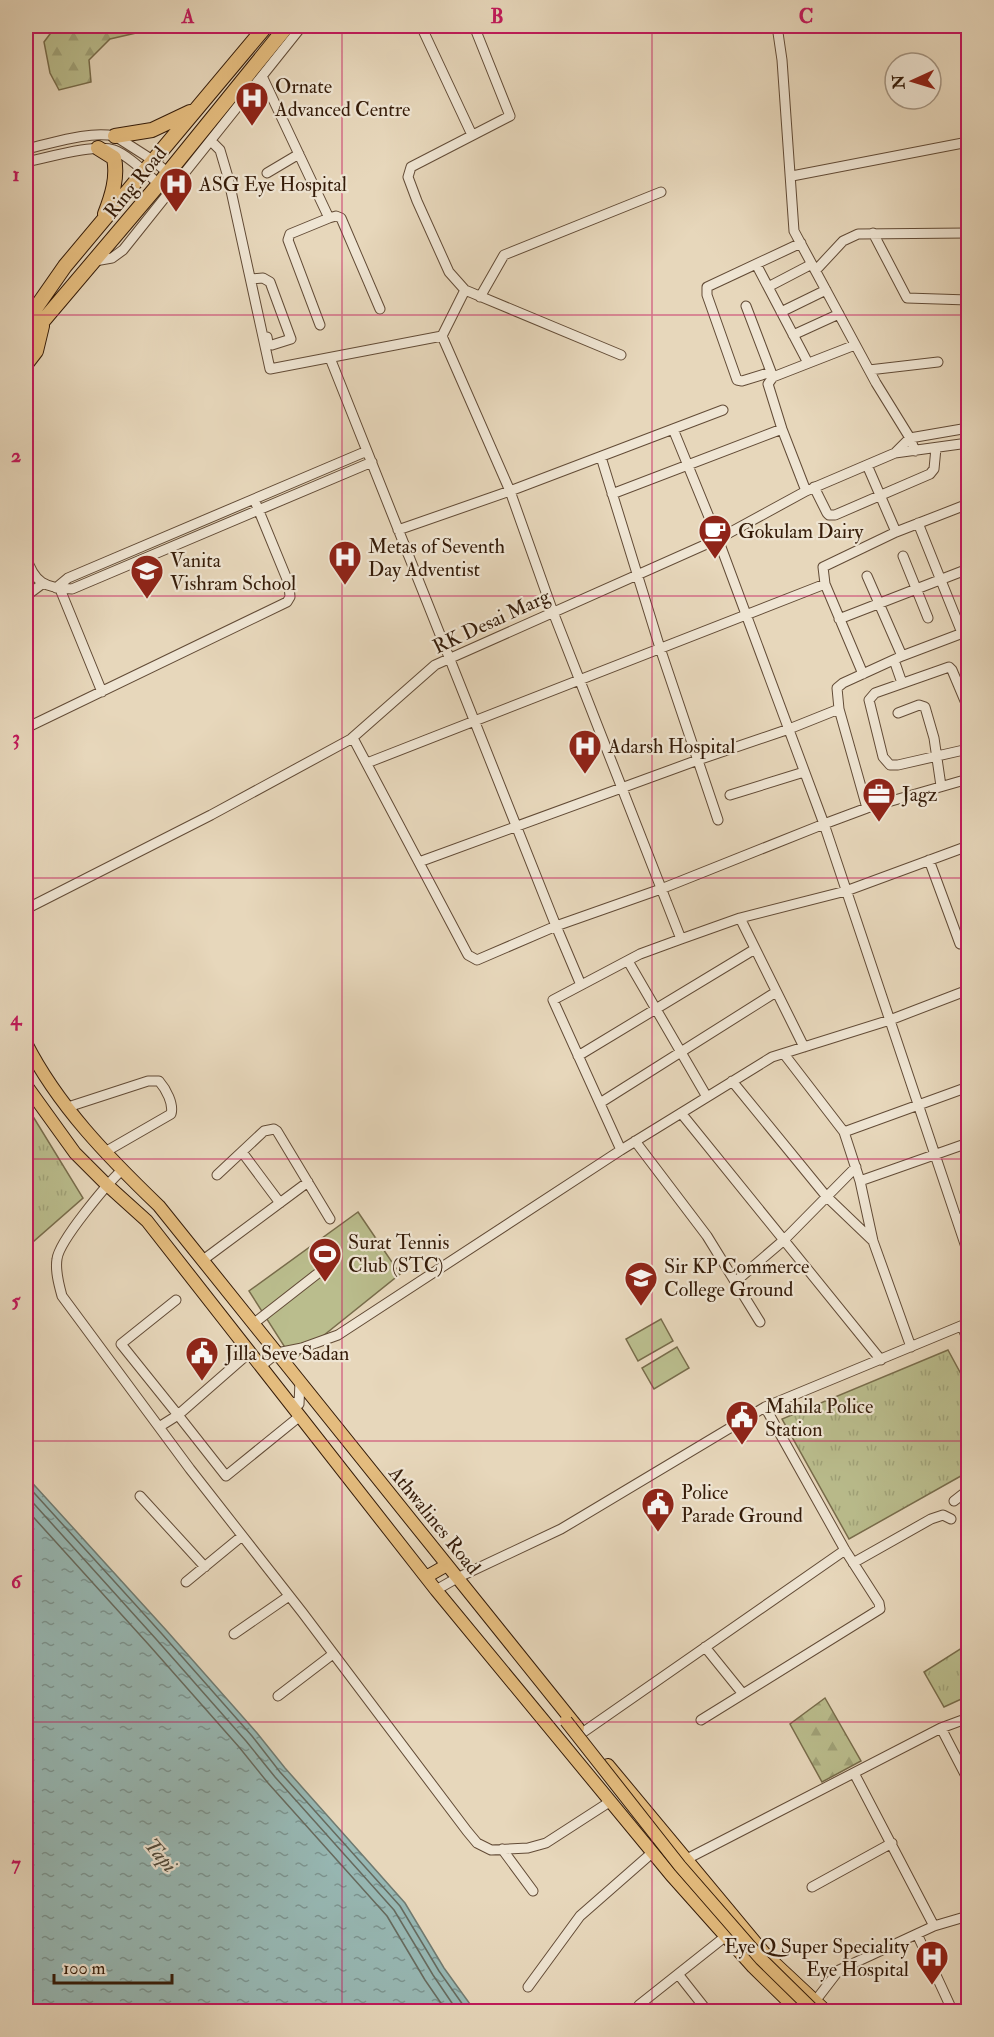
<svg xmlns="http://www.w3.org/2000/svg" width="994" height="2037" font-family="'IM FELL Double Pica',serif">
	<style>
		.grass { fill: #babd8d; stroke: #786c4b; stroke-width: 1.5 }
		.forest { fill: url(#forest-firs); stroke: #786c4b; stroke-width: 1.5 }
		.park { fill: url(#park-tufts); stroke: #786c4b; stroke-width: 1.5 }
		.water { fill: url(#water-ripples); stroke: #707a70; stroke-width: 1.5 }
		.lines { fill: none; stroke-linecap: round; stroke-linejoin: round }
		.shore { stroke: #666a5e; stroke-width: 1.5 }
		.minor-casing { stroke: #624b36; stroke-width: 11 }
		.major-casing { stroke: #351c09; stroke-width: 14 }
		.highway-casing { stroke: #351c09; stroke-width: 16 }
		.minor { stroke: #efe5d3; stroke-width: 9 }
		.major { stroke: #e4bc7e; stroke-width: 12 }
		.highway { stroke: #e4bc7e; stroke-width: 14 }
		.major-bridge-casing { stroke: #351c09; stroke-width: 14; stroke-linecap: butt }
		.major-bridge { stroke: #e4bc7e; stroke-width: 12 }
		.grid { fill: none; stroke: #c2185b; stroke-width: 1.5; stroke-opacity: 0.55 }
		.labels { text-anchor: middle; stroke-width: 4.5; stroke-linejoin: round; paint-order: stroke }
		.poi-label { font-size: 20px; fill: #351c09; stroke: #efe5d3; text-anchor: start }
		.street-label { font-size: 20px; fill: #351c09; stroke: #efe5d3 }
		.water-label { font-size: 21px; font-style: italic; fill: #524b3c; stroke: #efe5d3 }
		.neatline { fill: none; stroke: #c2185b; stroke-width: 2 }
		.grid-label { font-size: 20px; text-anchor: middle; font-weight: bold; fill: #c2185b }
	</style>
	<defs>
		<pattern id="forest-firs" width="22" height="20" patternUnits="userSpaceOnUse" patternTransform="scale(1.5)"><rect width="22" height="20" fill="#babd8d"/><path d="M5 1l3.5 6h-7zM16 11l3.5 6h-7z" fill="#a0a278"/></pattern>
		<pattern id="park-tufts" width="24" height="20" patternUnits="userSpaceOnUse" patternTransform="scale(1.5)"><rect width="24" height="20" fill="#babd8d"/><path d="M3 7l-1-3M5 7V3M7 7l1-3M15 17l-1-3M17 17v-4M19 17l1-3" fill="none" stroke="#a0a278"/></pattern>
		<pattern id="water-ripples" width="26" height="14" patternUnits="userSpaceOnUse" patternTransform="scale(1.5)"><rect width="26" height="14" fill="#97b8b4"/><path d="M2 4q2-2 4 0t4 0M15 11q2-2 4 0t4 0" fill="none" stroke="#7c9591"/></pattern>
	</defs>
	<rect width="100%" height="100%" fill="#e7d7bb"/>
	<filter id="stains"><feTurbulence type="fractalNoise" baseFrequency=".00333" numOctaves="4"/><feColorMatrix values="0 0 0 0 .2 0 0 0 0 .09 0 0 0 0 .02 0 0 0 .5 -.17"/></filter>
	<radialGradient id="worn" r=".72"><stop offset=".6" stop-color="#630" stop-opacity="0"/><stop offset="1" stop-color="#630" stop-opacity=".3"/></radialGradient>
	<path class="grass" d="M358 1212 400 1274 293 1360 249 1291Z
		M661 1319 673 1341 638 1361 626 1339Z
		M677 1347 689 1368 654 1389 642 1368Z"/>
	<path class="forest" d="M56 26H143L145 31 110 39 89 60 91 82 59 90 50 73 44 42Z
		M825 1698 861 1761 822 1782 790 1724Z"/>
	<path class="park" d="M26 1105 83 1198 26 1248Z
		M948 1350 968 1387V1472L849 1539 782 1419Z
		M968 1644V1696L944 1707 924 1672Z"/>
	<path class="water" d="M26 1476 166 1630 257 1733 285 1768 405 1903 444 1968 475 2011H26Z"/>
	<g class="lines">
		<path class="shore" d="M26 1484 162 1634 252 1736 280 1772 400 1906 439 1971 468 2012
			M26 1495 156 1639 246 1741 275 1777 394 1910 433 1975 458 2012
			M26 1509 149 1645 239 1747 268 1783 387 1916 425 1980 447 2012"/>
		<g class="minor-casing">
			<path id="minor" d="M421 26 472 135
				M474 26 510 116 411 167 408 177 417 201 449 272 465 290 621 355
				M777 26 782 60 794 231 876 383 910 438 915 451
				M262 76 329 218 336 216 341 218 380 309
				M211 141 220 150 228 177 270 369 442 336 510 491 553 612 681 939
				M26 149C54 143 87 131 115 136L154 161 168 173
				M26 162C46 158 96 143 114 150 128 155 147 174 159 184
				M267 173 299 154
				M792 176 968 142
				M873 233 907 298 968 300
				M95 261 112 258 123 250 302 26
				M756 264 808 363
				M816 270 843 241 858 234 968 233
				M251 279 263 278 270 282 291 339 272 345 268 343 267 337
				M768 287 812 264
				M480 297 504 255 661 192
				M746 306 773 377
				M781 312 826 290
				M320 325 288 240 290 234 329 218
				M793 335 839 314
				M442 336 465 290
				M330 358 556 926 581 985
				M869 370 938 362
				M771 372 742 381 737 380 707 295V287L801 243
				M673 429 718 539 824 824 968 1253
				M895 453 910 438 968 428
				M601 457 660 648 718 820
				M867 465 896 532
				M814 487 827 513 829 515H835L930 474 934 469 936 448
				M806 491 782 429 768 384 773 377 855 345
				M612 494 782 429
				M918 523 962 633
				M398 530 510 491 723 410
				M26 556C34 583 45 588 72 589L372 462
				M903 556 928 618
				M867 576 902 656
				M56 588 68 578 367 451
				M60 589 102 692
				M26 596 42 584
				M839 619 968 569
				M894 660 902 683
				M863 674 825 584 823 567 896 532 968 504
				M968 708 952 670 949 667 875 693 869 700 883 757 890 765H898L968 749
				M898 713 919 705 925 707 934 738 941 786
				M26 728 287 602 290 597 289 584 254 499
				M353 738 468 955 477 960 556 926 661 889 824 824 867 808 968 779
				M367 763 825 584
				M730 795 804 772
				M867 808 839 709 837 688 843 683 902 656 968 631
				M968 846 846 891 740 918 681 939 640 954 553 1000 621 1150 772 1057 890 1020 968 990
				M929 860 960 944
				M419 862 698 760 789 729 839 709
				M26 909 211 815 351 739 435 665 718 539 806 491 895 453 968 443
				M740 918 804 1047
				M628 961 707 1097
				M784 1054 844 1132 860 1181 873 1241 911 1347
				M578 1056 755 949
				M732 1081 826 1196 873 1241
				M600 1103 776 992
				M68 1107 148 1081H159C166 1089 174 1104 171 1114L105 1152
				M681 1113 881 1360
				M844 1132 968 1087
				M635 1141 707 1236 760 1322
				M242 1152 280 1203
				M122 1170C107 1184 59 1241 57 1259 55 1271 59 1285 62 1296L190 1469 302 1612 467 1831 477 1843 491 1850 528 1848 546 1843 611 1801
				M217 1175 264 1131 274 1129 277 1131 330 1219
				M860 1181 968 1143
				M957 1220 968 1216
				M203 1260 308 1182
				M735 1282 784 1240 856 1167
				M176 1300 121 1344 178 1415 250 1352
				M253 1324 317 1274
				M962 1326 968 1341
				M261 1366 277 1353 302 1348 338 1335 621 1150
				M288 1401 299 1404 300 1382
				M159 1427 178 1415 226 1476 300 1416
				M140 1496 205 1567
				M954 1501 968 1490
				M967 1536 968 1535
				M853 1563 931 1519 943 1515 951 1519
				M186 1582 242 1536
				M436 1590 457 1578 561 1529 765 1407 968 1323
				M234 1634 289 1596
				M705 1647 743 1694
				M278 1696 333 1654
				M701 1720 880 1609 879 1603 845 1550 765 1407
				M941 1728 968 1780
				M582 1733 845 1550
				M854 1773 934 1926
				M502 1849 533 1891
				M681 1862 941 1728 968 1718
				M812 1887 892 1843
				M917 1934 953 2012
				M678 1974 708 2012
				M528 1987 580 1916 653 1852
				M816 2000 839 1970 934 1926 968 1916
				M639 2005 726 1936"/>
		</g>
		<g class="major-casing">
			<path id="major" d="M26 1043C58 1106 108 1157 159 1206L578 1728
				M26 1085 75 1153 106 1184 147 1221 436 1590 671 1875 753 1967 799 2012
				M426 1577 447 1565
				M608 1765 766 1955 827 2012"/>
		</g>
		<g class="highway-casing">
			<path id="highway" d="M115 136 152 130 190 112
				M98 148 114 158C118 177 112 196 105 214
				M26 322 65 266 266 26
				M26 341 159 184 287 26
				M26 364 36 351 42 326"/>
		</g>
		<use href="#minor" class="minor"/>
		<use href="#major" class="major"/>
		<use href="#highway" class="highway"/>
		<g class="major-bridge-casing">
			<path id="major-bridge" d="M566 1721 680 1866 761 1959 815 2012"/>
		</g>
		<use href="#major-bridge" class="major-bridge"/>
	</g>
	<path class="grid" d="M342 26V2012M652 26V2012M26 315H968M26 596H968M26 878H968M26 1159H968M26 1441H968M26 1722H968"/>
	<defs>
		<g id="hospital-pin" transform="scale(1.725)"><path d="M0 17L-7.5 6A9.5 9.5 0 1 1 7.5 6Z" fill="#8f2418" stroke="#efe5d3"/><path d="M-5-5h3v3.5h4V-5h3V5h-3V1.5h-4V5h-3Z" fill="#fff"/></g>
		<g id="cafe-pin" transform="scale(1.725)"><path d="M0 17L-7.5 6A9.5 9.5 0 1 1 7.5 6Z" fill="#8f2418" stroke="#efe5d3"/><path d="M-5.5-4.5H6V0H3Q3 3.5 0 3.5H-2.5Q-5.5 3.5-5.5 0ZM3-3.2v2h1.7v-2ZM-6 4.5H4V6H-6Z" fill="#fff"/></g>
		<g id="school-pin" transform="scale(1.725)"><path d="M0 17L-7.5 6A9.5 9.5 0 1 1 7.5 6Z" fill="#8f2418" stroke="#efe5d3"/><path d="M0-5L7-2L0 1L-7-2ZM-4 1L0 2.5L4 1V4Q0 6-4 4Z" fill="#fff"/></g>
		<g id="office-pin" transform="scale(1.725)"><path d="M0 17L-7.5 6A9.5 9.5 0 1 1 7.5 6Z" fill="#8f2418" stroke="#efe5d3"/><path d="M-6-3h4V-5.5h4V-3h4V5H-6ZM-1-4.5V-3h2v-1.5ZM-6 0V1H6V0Z" fill="#fff"/></g>
		<g id="stadium-pin" transform="scale(1.725)"><path d="M0 17L-7.5 6A9.5 9.5 0 1 1 7.5 6Z" fill="#8f2418" stroke="#efe5d3"/><path d="M0-5a6.5 5 0 1 0 0 10a6.5 5 0 1 0 0-10ZM-3.5-1.8h7v3.6h-7Z" fill="#fff"/></g>
		<g id="university-pin" transform="scale(1.725)"><path d="M0 17L-7.5 6A9.5 9.5 0 1 1 7.5 6Z" fill="#8f2418" stroke="#efe5d3"/><path d="M0-5L7-2L0 1L-7-2ZM-4 1L0 2.5L4 1V4Q0 6-4 4Z" fill="#fff"/></g>
		<g id="civic-pin" transform="scale(1.725)"><path d="M0 17L-7.5 6A9.5 9.5 0 1 1 7.5 6Z" fill="#8f2418" stroke="#efe5d3"/><path d="M-.6-6.5H3V-4.5H.6V-3L4-1V1h2V6H-6V1h2V-1L-.6-3ZM-1.2 2.5V6h2.4V2.5Z" fill="#fff"/></g>
	</defs>
	<g fill-rule="evenodd">
		<use href="#hospital-pin" x="252" y="98"/>
		<use href="#hospital-pin" x="176" y="184"/>
		<use href="#cafe-pin" x="715" y="531"/>
		<use href="#hospital-pin" x="345" y="557"/>
		<use href="#school-pin" x="147" y="571"/>
		<use href="#hospital-pin" x="585" y="746"/>
		<use href="#office-pin" x="879" y="794"/>
		<use href="#stadium-pin" x="325" y="1254"/>
		<use href="#university-pin" x="641" y="1278"/>
		<use href="#civic-pin" x="202" y="1353"/>
		<use href="#civic-pin" x="742" y="1417"/>
		<use href="#civic-pin" x="658" y="1504"/>
		<use href="#hospital-pin" x="932" y="1957"/>
	</g>
	<g class="labels">
		<g class="poi-label">
			<text x="275" y="93">Ornate<tspan x="275" dy="23">Advanced Centre</tspan></text>
			<text x="199" y="191">ASG Eye Hospital</text>
			<text x="738" y="538">Gokulam Dairy</text>
			<text x="368" y="553">Metas of Seventh<tspan x="368" dy="23">Day Adventist</tspan></text>
			<text x="170" y="567">Vanita<tspan x="170" dy="23">Vishram School</tspan></text>
			<text x="608" y="753">Adarsh Hospital</text>
			<text x="902" y="801">Jagz</text>
			<text x="348" y="1249">Surat Tennis<tspan x="348" dy="23">Club (STC)</tspan></text>
			<text x="664" y="1273">Sir KP Commerce<tspan x="664" dy="23">College Ground</tspan></text>
			<text x="225" y="1360">Jilla Seve Sadan</text>
			<text x="765" y="1413">Mahila Police<tspan x="765" dy="23">Station</tspan></text>
			<text x="681" y="1499">Police<tspan x="681" dy="23">Parade Ground</tspan></text>
			<text x="909" y="1953" text-anchor="end">Eye Q Super Speciality<tspan x="909" dy="23">Eye Hospital</tspan></text>
		</g>
		<g class="street-label">
			<text transform="translate(135 182) rotate(-51)" y="7">Ring Road</text>
			<text transform="translate(491 621) rotate(-25)" y="7">RK Desai Marg</text>
			<text transform="translate(435 1520) rotate(51)" y="7">Athwalines Road</text>
		</g>
		<g class="water-label">
			<text transform="translate(161 1855) rotate(50)" y="7">Tapi</text>
		</g>
	</g>
	<rect width="994" height="2037" fill="none" stroke="#e7d7bb" stroke-width="66"/>
	<g transform="translate(913 81) rotate(266)"><circle r="28" fill="#efe5d3" stroke="#a59582" stroke-width="1.5"/>
	<path d="M0-4.5L10 22L0 15L-10 22Z" fill="#8f2418"/>
	<text y="-9" font-size="16" font-weight="bold" text-anchor="middle" fill="#351c09">N</text>
	</g>
	<path d="M54 1974v9h118v-9" fill="none" stroke="#351c09" stroke-width="3"/>
	<text x="63" y="1974" font-size="18" fill="#351c09" stroke="#efe5d3" stroke-width="4.5" paint-order="stroke">100 m</text>
	<rect x="33" y="33" width="928" height="1971" class="neatline"/>
	<g class="grid-label">
		<text x="188" y="23">A</text>
		<text x="497" y="23">B</text>
		<text x="806" y="23">C</text>
		<text x="16" y="181">1</text>
		<text x="16" y="462">2</text>
		<text x="16" y="744">3</text>
		<text x="16" y="1025">4</text>
		<text x="16" y="1307">5</text>
		<text x="16" y="1588">6</text>
		<text x="16" y="1870">7</text>
	</g>
	<rect width="100%" height="100%" filter="url(#stains)"/>
	<rect width="100%" height="100%" fill="url(#worn)"/>
</svg>
